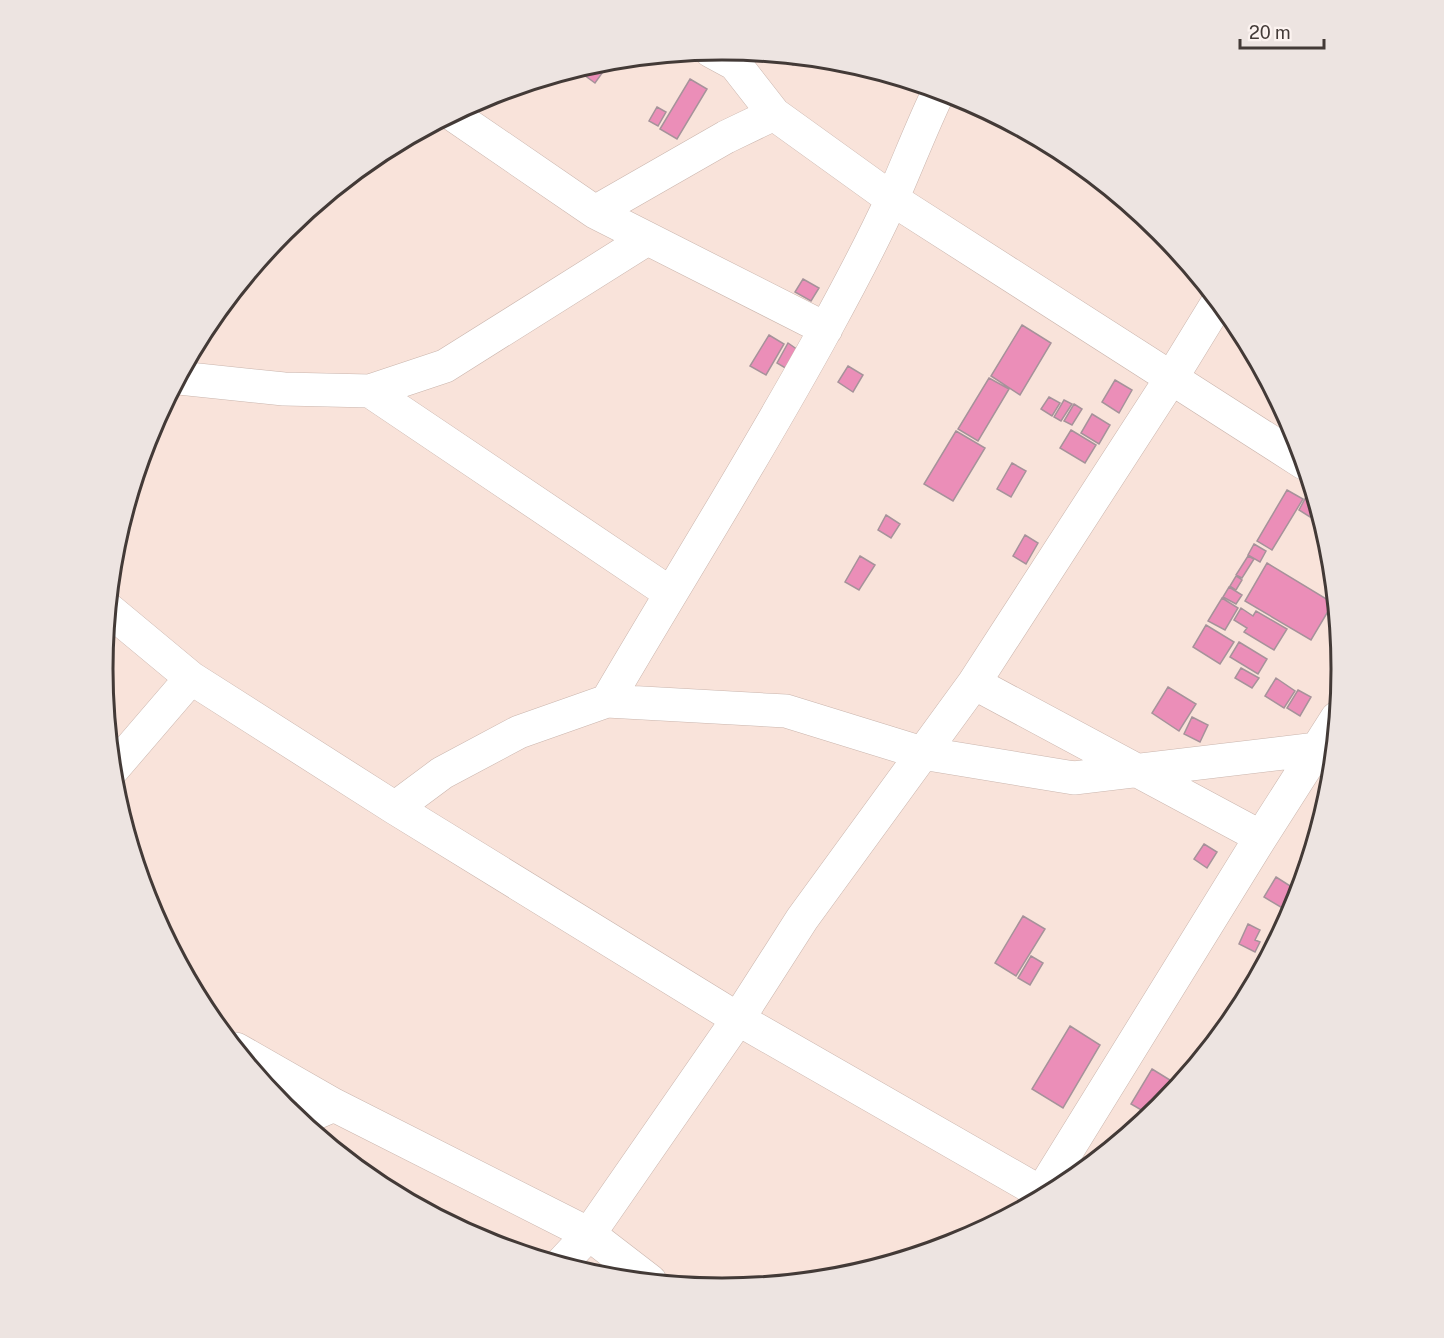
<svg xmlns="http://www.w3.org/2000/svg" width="1444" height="1338" font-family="'Public Sans',sans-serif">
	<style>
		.building { fill: #eb8eb8; stroke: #a6929a; stroke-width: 1.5 }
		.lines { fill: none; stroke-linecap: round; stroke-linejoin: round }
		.minor-casing { stroke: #cab5ad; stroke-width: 34 }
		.minor { stroke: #fff; stroke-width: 33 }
		.rim { fill: none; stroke: #433a37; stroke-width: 3 }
	</style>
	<rect width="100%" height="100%" fill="#f9e3da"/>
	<path class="building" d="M781 55 798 57 793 65 780 57Z
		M596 63 605 69 595 83 576 69Z
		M690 79 707 89 677 139 660 129Z
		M657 107 666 112 658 126 649 121Z
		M803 279 819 288 811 301 795 292Z
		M1022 325 1051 343 1020 395 991 376Z
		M769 335 784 344 766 375 750 366Z
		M788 343 798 350 787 369 777 363Z
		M848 366 863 375 853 392 838 382Z
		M989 378 1009 389 978 441 958 429Z
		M1115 380 1132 390 1119 413 1102 402Z
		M1049 397 1060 403 1052 416 1041 409Z
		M1064 400 1072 404 1061 421 1054 417Z
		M1074 404 1082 409 1072 425 1064 421Z
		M1092 414 1110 425 1099 444 1081 433Z
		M1071 430 1096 445 1085 463 1060 448Z
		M956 431 985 448 953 501 924 484Z
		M1012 463 1026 471 1011 497 997 489Z
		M1287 490 1303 499 1272 550 1257 541Z
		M1307 495 1315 500 1317 506 1310 517 1299 510Z
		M886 515 900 524 891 538 878 530Z
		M1025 535 1038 543 1026 564 1013 556Z
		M1254 544 1266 551 1260 562 1248 555Z
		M860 556 875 565 859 590 845 582Z
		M1248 556 1254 559 1242 578 1236 575Z
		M1267 563 1333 603 1311 640 1245 601Z
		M1236 576 1242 580 1236 590 1230 586Z
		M1229 587 1242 595 1236 604 1223 597Z
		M1222 598 1238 608 1225 630 1208 621Z
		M1241 608 1253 616 1256 611 1287 629 1274 650 1244 632 1247 628 1234 620Z
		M1206 625 1234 642 1220 664 1193 647Z
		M1239 642 1267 659 1258 674 1230 657Z
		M1241 668 1259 678 1252 688 1235 678Z
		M1276 678 1295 691 1284 708 1265 696Z
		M1168 687 1196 704 1179 731 1152 713Z
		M1298 690 1311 697 1300 716 1287 708Z
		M1192 717 1208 725 1200 742 1184 734Z
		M1204 844 1217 852 1207 868 1194 859Z
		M1276 877 1295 889 1284 909 1264 897Z
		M1023 916 1045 929 1016 976 995 963Z
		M1248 924 1260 930 1255 940 1260 942 1255 952 1239 944Z
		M1031 956 1043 963 1030 985 1018 978Z
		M1070 1026 1100 1045 1063 1108 1032 1089Z
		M1152 1069 1178 1085 1160 1107 1150 1115 1131 1104Z
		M345 1157 399 1195 378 1184Z"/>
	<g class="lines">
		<g class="minor-casing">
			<path id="minor" d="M711 51 735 64 774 114 892 199 1304 463
				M452 114 595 212 826 329
				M595 212 726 137 774 114
				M179 378 284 389 370 391 445 366 647 239
				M370 391 670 593
				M108 609 191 678 395 808 738 1019 1045 1195
				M974 683 1261 837
				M607 701C680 576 757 455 826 328 849 286 872 243 892 199 908 163 922 126 939 91
				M112 770 191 678
				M395 808 442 773 519 732 607 701 786 711 922 753 1074 778 1317 749
				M236 1049 334 1105 589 1234 650 1281
				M299 1120 334 1105
				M1041 1193 1261 837 1337 718
				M561 1264 589 1234 738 1019 802 919 974 683 1172 377 1218 302"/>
		</g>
		<use href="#minor" class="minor"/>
	</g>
	<path d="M0 0H1444V1338H0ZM113 669a609 609 0 1 1 1218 0a609 609 0 1 1-1218 0Z" fill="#ede4e1" fill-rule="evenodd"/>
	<path class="rim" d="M113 669a609 609 0 1 1 1218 0a609 609 0 1 1-1218 0Z"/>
	<path d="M1240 39v9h84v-9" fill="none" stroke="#433a37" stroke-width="3"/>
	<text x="1249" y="39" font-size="18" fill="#433a37" stroke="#fcf3f0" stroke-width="4.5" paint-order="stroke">20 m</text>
</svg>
